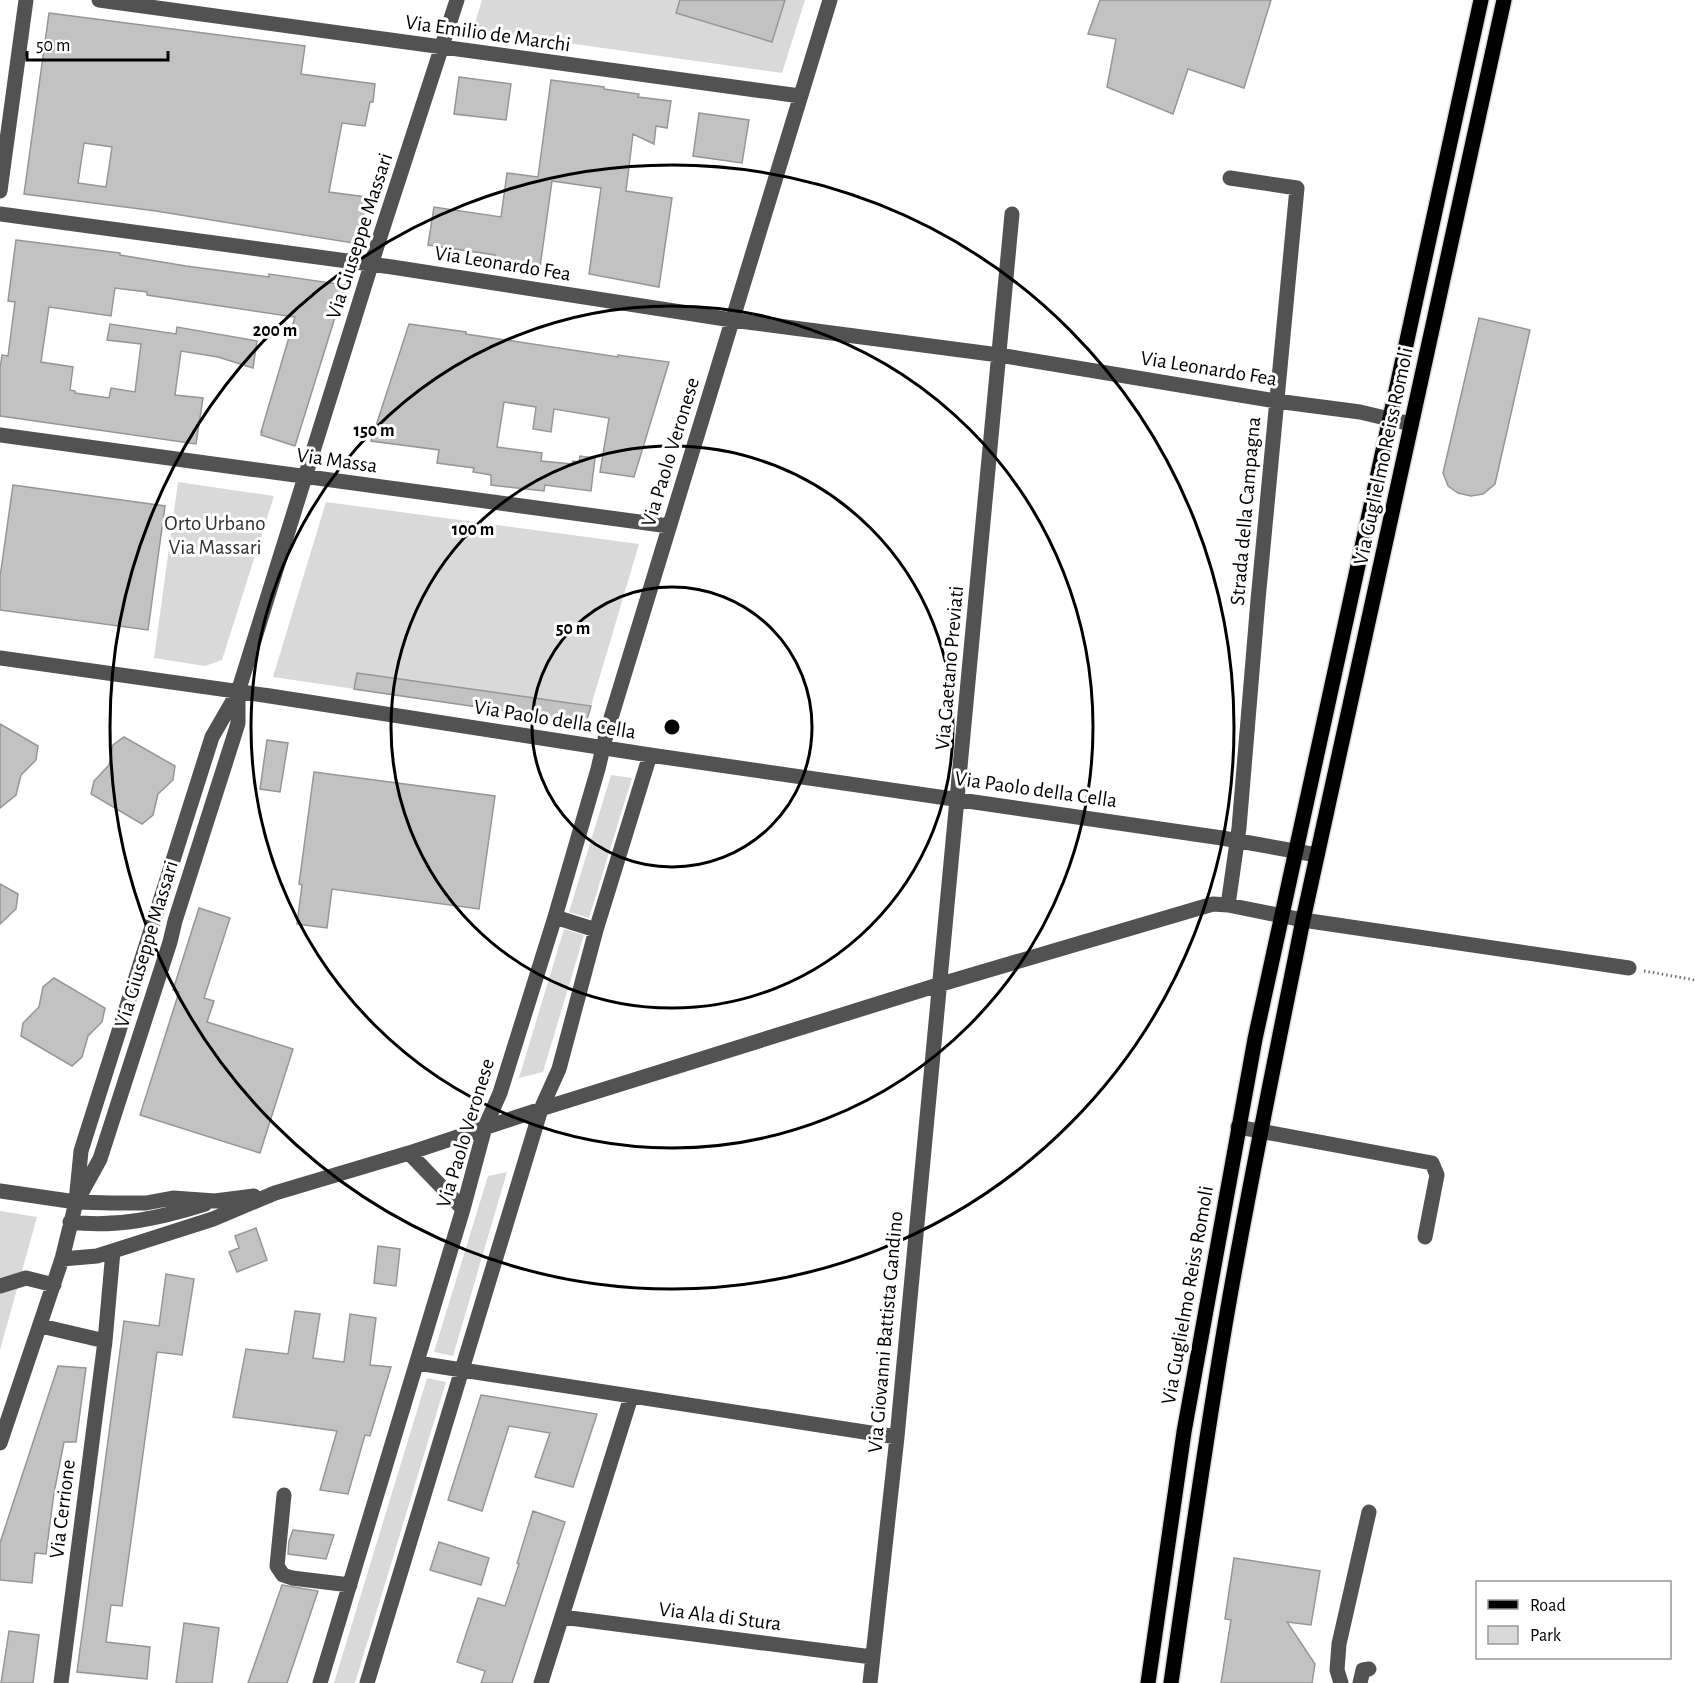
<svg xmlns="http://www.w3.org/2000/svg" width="1695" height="1683" font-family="'Alegreya Sans',sans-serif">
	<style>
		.green { fill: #d9d9d9 }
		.building { fill: #c2c2c2; stroke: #969696; stroke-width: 1.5; fill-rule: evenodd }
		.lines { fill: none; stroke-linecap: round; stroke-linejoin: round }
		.major-casing { stroke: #dbdbdb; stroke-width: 18 }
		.path { stroke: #747474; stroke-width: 3; stroke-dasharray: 1.5 3; stroke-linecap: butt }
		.minor { stroke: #525252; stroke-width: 15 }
		.major { stroke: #000; stroke-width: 15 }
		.ring { fill: none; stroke: #000; stroke-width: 3 }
		.labels { text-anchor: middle; stroke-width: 6; stroke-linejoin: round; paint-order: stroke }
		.street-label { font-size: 21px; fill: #000; stroke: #fff }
		.park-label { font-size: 21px; fill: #303030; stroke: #fff }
		.centre { fill: #000; stroke: #fff; stroke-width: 3 }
		.ring-label { font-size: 18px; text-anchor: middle; font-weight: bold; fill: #000; stroke: #fff; stroke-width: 6; stroke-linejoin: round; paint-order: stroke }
	</style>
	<rect width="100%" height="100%" fill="#fff"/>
	<path class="green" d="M482 0H805L782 73 473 30Z
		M178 482 274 496 222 660 205 666 154 658Z
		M326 502 639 544 586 723 273 677Z
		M611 775 632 778 589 918 569 912Z
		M564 929 584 935 543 1072 519 1078Z
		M507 1172 453 1356 434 1352 488 1176Z
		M0 1211 37 1217 0 1350Z
		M427 1378 446 1382 355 1683H334Z"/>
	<path class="building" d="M680 0H785L772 42 676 13Z
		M1100 0H1271L1244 88 1188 69 1173 114 1107 87 1116 39 1088 34Z
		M49 13 305 46 301 74 375 84 373 102H370L365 126 342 123 329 192 366 197 359 244 156 211 24 194ZM84 143 112 147 106 187 78 183Z
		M459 77 511 84 506 120 454 114Z
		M551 80 604 87V89L639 94 638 97 671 101 667 128 656 126 654 144 633 134 626 191 672 198 659 287 589 274 601 188 552 181 540 267 495 260V255L428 245 434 207 501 217 507 173 538 177Z
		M699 113 749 120 742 163 693 156Z
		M16 240 120 253V255L186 266 269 277V274L345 285 295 446 261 435 262 432H261L295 317 147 295V292L115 288 111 316 49 307 41 362 73 367 70 390 75 391V393L109 398 111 388 135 392 141 344 107 340 110 324 176 334 177 327 257 341 253 368 218 357 181 351 175 395 203 398 196 444 0 416V369L2 355 8 356 15 302 8 301Z
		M1479 318 1530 330 1495 484 1483 494 1471 496 1458 493 1448 486 1443 473Z
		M409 324 466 332V334L618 357V355L669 362 634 477 600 472 609 418 554 409 551 432 533 429 536 407 504 402 497 447 542 453 541 461 572 464 573 461 579 462 580 456 595 458 591 491 545 485 544 491 491 485V475L473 472 474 468 437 463 439 450 371 441Z
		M13 485 165 506 148 630 0 610V577Z
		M357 673 591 706 586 723 354 689Z
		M0 724 38 746 36 760 21 775 16 795 0 808Z
		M124 737 175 766 173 780 158 794 153 815 142 824 91 794 94 781 109 765 113 745Z
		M267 740 288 743 280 792 260 789Z
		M314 772 495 796 479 909 332 889 327 928 297 924 302 885 299 884Z
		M0 884 18 894 16 909 0 924Z
		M199 908 230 918 204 998 214 1001 207 1022 293 1049 260 1153 140 1115 179 992 173 990Z
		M54 978 105 1008 102 1022 88 1036 82 1057 72 1066 21 1036 23 1023 39 1007 43 987Z
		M256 1228 267 1260 237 1272 229 1252 239 1248 235 1236Z
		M378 1246 400 1249 396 1286 374 1283Z
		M166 1274 194 1279 182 1355 157 1352 122 1606 111 1605 106 1642 150 1647 147 1679 77 1672 124 1321 159 1326Z
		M295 1311 320 1314 313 1358 344 1362 350 1314 376 1318 370 1365 391 1367 370 1436 365 1435 348 1494 320 1490 337 1431 233 1417 246 1349 288 1354Z
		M58 1366 86 1368 76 1442H64L54 1493 46 1554 35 1553 32 1583 0 1580V1543Z
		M481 1395 597 1414 573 1487 535 1477 550 1433 509 1426 482 1511 448 1500Z
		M533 1511 565 1522 512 1683H481L485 1671 457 1662 478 1598 505 1606 519 1564 517 1563Z
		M293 1530 334 1535 326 1559 288 1554 289 1541Z
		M439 1542 489 1558 481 1585 430 1570Z
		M1234 1558 1320 1571 1311 1625 1287 1622 1315 1664 1312 1683H1221L1231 1620 1225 1619Z
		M282 1585 318 1591 287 1683H248Z
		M184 1623 219 1628 212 1683H176Z
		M9 1631 39 1635 33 1683H1Z"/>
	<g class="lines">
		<g class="major-casing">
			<path id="major" d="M1148 1683 1184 1432 1255 1039 1481 0
				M1171 1683C1188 1563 1205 1444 1225 1325 1248 1189 1276 1055 1303 920L1504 0"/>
		</g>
		<path class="path" d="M1644 971 1695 980"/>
		<path class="minor" d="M99 0 800 96
			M0 191 26 0
			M0 214 392 267 732 320 999 355 1276 401 1360 412 1411 424
			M0 435 669 526
			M0 658 270 696 650 755 1222 838 1317 855
			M1228 905 1239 828 1258 600 1297 188 1230 178
			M555 917 596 930
			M1238 1127 1432 1163 1437 1175 1425 1237
			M409 1153 463 1209
			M0 1191 76 1202 111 1203H146L173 1198 215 1201 254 1196
			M79 1197 100 1159 170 942 175 921 235 733 238 723V693
			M70 1222C117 1228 160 1218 205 1204
			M62 1259 97 1256 113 1251 213 1219 275 1193 409 1153 541 1109 938 985 1213 904 1228 905 1303 920 1629 968
			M0 1286 26 1278 54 1285
			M41 1326 105 1341
			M417 1363 897 1437
			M0 1443 62 1259 76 1202 81 1151 212 737 238 692 377 246 457 0
			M284 1495 277 1566 283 1575 292 1578 350 1585
			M562 1617 872 1657
			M61 1683 105 1341 113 1251
			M320 1683 463 1209 485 1127 500 1093 555 917 598 769 607 731 830 0
			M367 1683 541 1109 559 1069 596 930 650 755
			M541 1683 631 1397
			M870 1683 897 1437 1012 214
			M1341 1683 1337 1670 1339 1644 1369 1512
			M1360 1683 1363 1670 1369 1669"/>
		<use href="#major" class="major"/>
	</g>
	<g class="ring">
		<circle cx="672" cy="727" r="140"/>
		<circle cx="672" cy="727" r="281"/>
		<circle cx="672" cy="727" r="421"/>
		<circle cx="672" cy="727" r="562"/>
	</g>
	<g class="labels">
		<g class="street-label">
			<text transform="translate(488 33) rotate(8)" y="7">Via Emilio de Marchi</text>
			<text transform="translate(359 236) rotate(-72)" y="7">Via Giuseppe Massari</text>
			<text transform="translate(503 263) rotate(9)" y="7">Via Leonardo Fea</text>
			<text transform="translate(1209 368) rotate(9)" y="7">Via Leonardo Fea</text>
			<text transform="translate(670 452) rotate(-73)" y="7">Via Paolo Veronese</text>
			<text transform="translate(1383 456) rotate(-78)" y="7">Via Guglielmo Reiss Romoli</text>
			<text transform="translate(337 460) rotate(8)" y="7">Via Massa</text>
			<text transform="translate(1245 511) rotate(-85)" y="7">Strada della Campagna</text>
			<text transform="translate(949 668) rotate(-85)" y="7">Via Gaetano Previati</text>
			<text transform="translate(555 719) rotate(9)" y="7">Via Paolo della Cella</text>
			<text transform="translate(1036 789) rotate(8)" y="7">Via Paolo della Cella</text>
			<text transform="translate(146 944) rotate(-73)" y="7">Via Giuseppe Massari</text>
			<text transform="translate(465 1133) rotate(-73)" y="7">Via Paolo Veronese</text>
			<text transform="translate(1187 1295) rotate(-80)" y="7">Via Guglielmo Reiss Romoli</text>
			<text transform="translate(885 1332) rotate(-85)" y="7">Via Giovanni Battista Gandino</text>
			<text transform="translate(62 1509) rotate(-83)" y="7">Via Cerrione</text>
			<text transform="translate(720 1616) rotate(7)" y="7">Via Ala di Stura</text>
		</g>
		<g class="park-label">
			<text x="215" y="530">Orto Urbano<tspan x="215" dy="24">Via Massari</tspan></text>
		</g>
	</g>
	<circle cx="672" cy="727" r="9" class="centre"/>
	<g class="ring-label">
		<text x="275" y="336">200 m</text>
		<text x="374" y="436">150 m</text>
		<text x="473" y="535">100 m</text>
		<text x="573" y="634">50 m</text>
	</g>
	<rect x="1476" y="1581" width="195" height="78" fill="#ffffff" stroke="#999999" stroke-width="1.5"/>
	<rect x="1488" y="1600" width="30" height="9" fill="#000000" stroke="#999999" stroke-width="1.5"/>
	<text x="1530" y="1611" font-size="18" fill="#000000">Road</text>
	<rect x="1488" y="1626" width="30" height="18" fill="#d9d9d9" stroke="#999999" stroke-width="1.5"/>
	<text x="1530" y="1641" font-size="18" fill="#000000">Park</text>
	<path d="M27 51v9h141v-9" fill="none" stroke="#000000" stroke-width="3"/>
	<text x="36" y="51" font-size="18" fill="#000000" stroke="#ffffff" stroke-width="4.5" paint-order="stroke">50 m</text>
</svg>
